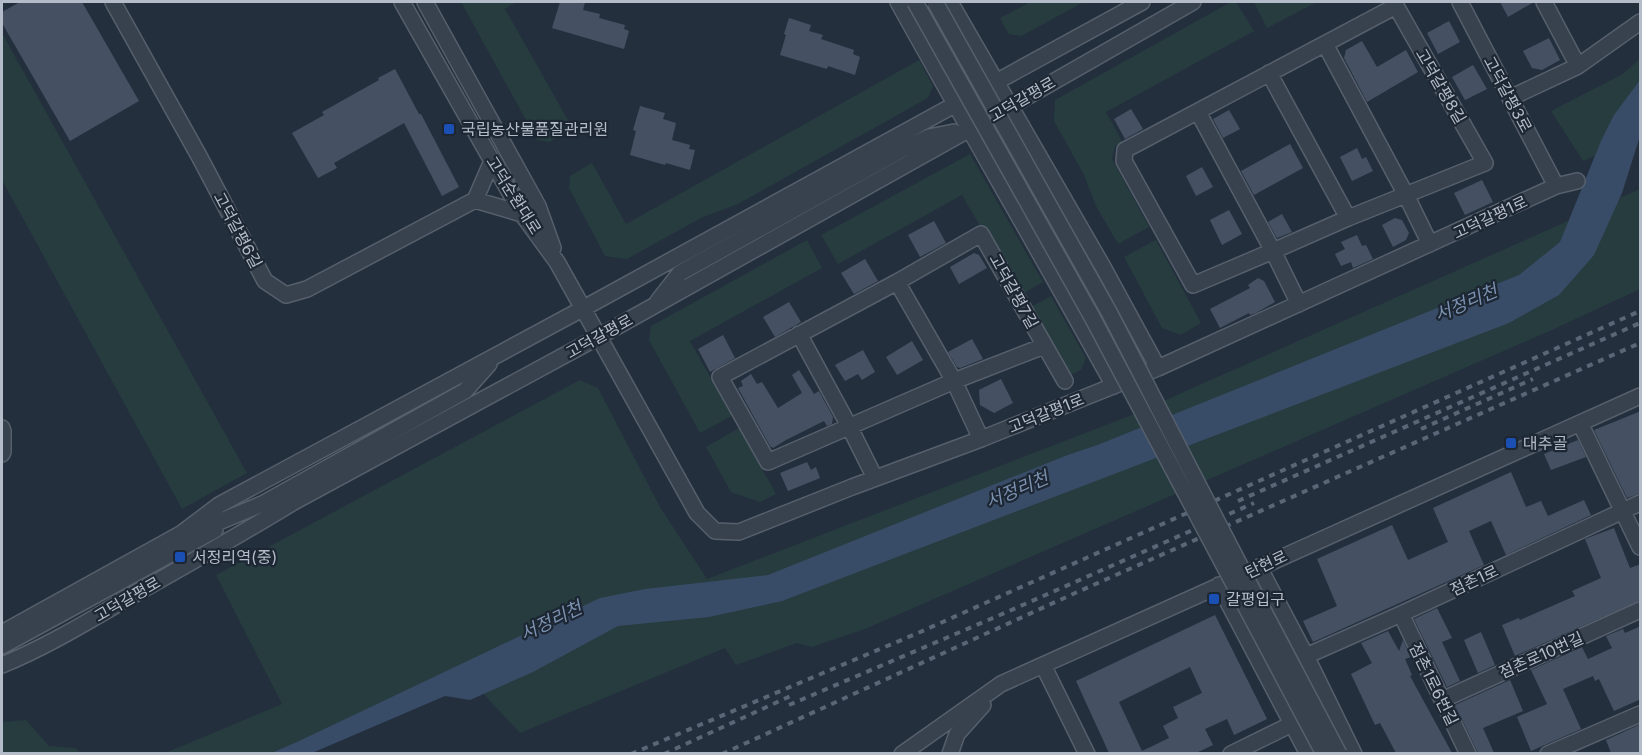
<svg xmlns="http://www.w3.org/2000/svg" width="1642" height="755" font-family="Inter,'Noto Sans KR',sans-serif">
	<style>
		.green { fill: #263c3f }
		.water { fill: #394c67 }
		.building { fill: #455162; fill-rule: evenodd }
		.lines { fill: none; stroke-linecap: round; stroke-linejoin: round }
		.minor-casing { stroke: #565f6c; stroke-width: 18 }
		.minor { stroke: #38414e; stroke-width: 15 }
		.rail { stroke: #5a6575; stroke-width: 4; stroke-dasharray: 6 6; stroke-linecap: butt }
		.minor-bridge-casing { stroke: #565f6c; stroke-width: 18; stroke-linecap: butt }
		.minor-bridge { stroke: #38414e; stroke-width: 15 }
		.transit-dot { fill: #1a4fb4; stroke: #1d2633; stroke-width: 2 }
		.labels { text-anchor: middle; stroke-width: 4.5; stroke-linejoin: round; paint-order: stroke }
		.street-label { font-size: 16px; fill: #b4bcc9; stroke: #1d2633 }
		.poi-label { font-size: 16px; fill: #b4bcc9; stroke: #1d2633; text-anchor: start }
		.water-label { font-size: 18px; font-style: italic; fill: #7c92b1; stroke: #1d2633 }
	</style>
	<rect width="100%" height="100%" fill="#242f3e"/>
	<path class="green" d="M461 2H516L505 9 573 129 549 142 537 140Z
		M1030 2H1084L1021 36 1009 34 1000 18Z
		M1231 2H1236L1254 31 1106 112 1123 143 1115 146 1112 159 1149 227 1118 244 1096 206 1084 175 1054 121 1055 100Z
		M1254 2H1317L1267 28Z
		M2 33 247 473 182 509 2 180Z
		M1640 59V137L1583 161 1551 111 1621 75Z
		M919 60 933 86 928 98 738 204 701 218 627 259 605 256 569 188 570 176 592 163 626 224Z
		M970 154 1043 282 1020 295 962 195 838 264 821 235Z
		M1640 189V289L1552 330 865 629 812 647 797 643 736 665 725 648 520 733 465 674 303 753 163 754 282 704 216 575 580 380 598 388 660 507 707 579 1132 415Z
		M807 240 822 268 690 341 732 416 700 433 649 340 651 326Z
		M1156 240 1201 323 1181 335 1162 328 1124 257Z
		M1051 296 1086 358 1081 370 1067 377 1027 309Z
		M739 428 776 494 760 502 731 492 706 447Z
		M26 720 49 746 76 748 80 753H2V722Z"/>
	<path class="water" d="M1640 80V136L1622 193 1594 255 1559 295 1509 323 782 601 709 617 618 626 533 672 470 700 445 696 312 753 269 754 297 742 600 598 645 589 768 575 1065 456 1100 444 1519 275 1560 242 1601 141 1614 115Z"/>
	<path class="building" d="M20 2H82L139 101 70 141 2 23V12Z
		M560 2H585L583 10 600 14 599 18 625 25 624 29 629 31 624 49 552 28Z
		M1500 2H1534L1508 17Z
		M789 18 811 25 809 31 823 35 821 39 854 50 853 54 860 57 855 75 828 66 827 69 780 55 786 35 784 34Z
		M1449 21 1460 42 1438 54 1427 33Z
		M1549 38 1560 60 1542 70 1532 68 1523 51Z
		M1362 41 1377 67 1406 50 1418 72 1367 102 1344 58 1346 50Z
		M1473 65 1487 89 1465 100 1452 77Z
		M395 69 419 114H421L459 187 442 196 404 123 334 163 337 168 318 178 292 133 324 115 322 112 379 80 378 78Z
		M640 106 665 113 663 119 676 123 672 140 690 145 689 149 695 150 690 170 666 163 665 165 630 155 636 131 633 130Z
		M1131 109 1143 129 1125 139 1114 119Z
		M1229 110 1240 129 1223 138 1213 119Z
		M1290 144 1303 168 1254 195 1241 171Z
		M1357 148 1362 159 1366 157 1373 171 1352 181 1340 157Z
		M1202 167 1213 187 1196 196 1186 176Z
		M1482 180 1493 202 1465 215 1454 193Z
		M1229 210 1242 234 1222 245 1210 220Z
		M1282 214 1292 232 1277 238 1268 222Z
		M1395 218 1402 220 1409 233 1406 240 1393 247 1382 225Z
		M934 221 946 243 920 257 908 235Z
		M1357 235 1362 246 1366 245 1373 259 1353 268 1351 262 1341 266 1335 254 1345 249 1341 242Z
		M974 253 979 255 987 268 959 284 950 267Z
		M865 259 878 281 854 294 841 273Z
		M1258 278 1264 281 1275 302 1256 313 1250 315 1249 313 1220 328 1210 309 1250 288 1248 285Z
		M789 302 801 322 775 337 763 317Z
		M723 335 735 358 710 372 698 349Z
		M972 339 983 359 960 368 957 367 948 352Z
		M912 341 923 360 897 375 886 357Z
		M863 350 875 372 862 380 858 374 845 381 835 365Z
		M799 370 814 394 819 391 833 417 832 424 827 426 824 421 786 440 773 448 770 446 738 388 743 386 741 381 751 374 757 384 762 382 778 408 802 393 792 375Z
		M1001 379 1013 403 994 413 980 405 979 390Z
		M1641 411V493L1627 498 1594 430Z
		M1578 440 1586 457 1551 470 1544 454Z
		M807 462 811 470 816 467 820 478 788 491 780 473Z
		M1511 472 1526 507 1541 501 1548 516 1584 500 1591 515 1506 555 1491 521 1469 531 1484 565 1313 642 1303 621 1337 606 1317 559 1392 525 1408 560 1448 542 1433 508Z
		M1614 528 1630 568 1641 564V600L1515 656 1502 625 1519 618 1520 620 1575 596 1572 591 1601 578 1585 539Z
		M1437 608 1452 638 1442 642 1460 681 1447 687 1414 619Z
		M1215 615 1267 719 1234 735 1227 719 1205 729 1213 745 1196 753H1109L1076 681ZM1190 667 1202 693 1173 707 1178 718 1163 726 1169 738 1142 751 1119 702Z
		M1641 626V699L1614 711 1599 679 1595 681 1593 676 1563 689 1581 729 1531 751 1517 717 1547 704 1531 670 1582 647 1588 659 1612 648 1606 636 1623 629 1625 633Z
		M1388 631 1399 651 1403 640 1411 657 1405 659 1412 675 1410 676 1452 753H1396L1380 723 1375 725 1351 674 1372 663 1361 643Z
		M1481 632 1495 665 1478 673 1464 640Z
		M1510 680 1523 711 1483 728 1494 753H1478L1455 705Z
		M1641 724V753H1611L1606 740Z"/>
	<g class="lines">
		<g class="minor-casing">
			<path id="minor" d="M113 2 199 156 265 281 286 295 307 289 475 200
				M402 2 522 214 557 262 697 513 715 531 739 532 852 487 981 439 1158 368 1556 186 1577 181
				M425 2 538 206 553 248
				M898 2C969 130 1043 257 1114 386
				M950 2 1103 267 1158 368
				M1460 2 1556 186
				M1544 2 1578 66
				M1325 44 1406 195 1430 244
				M1269 73 1348 218
				M1510 98 1578 66 1640 22
				M1198 112 1273 251 1193 285 1124 161 1125 150 1396 6 1485 163 1348 218 1273 251 1299 304
				M475 200 522 214
				M475 200 492 161
				M897 282 954 381 981 439
				M658 301 680 273 903 149 929 137 954 132
				M799 334 849 426 875 478
				M1044 346 954 381 768 462 720 377 897 282 981 234 1065 381
				M1580 423 1640 547
				M2 428 3 431V452L2 454
				M187 531 214 524 262 504 465 391 489 364
				M1259 567 1306 656 1354 754
				M1219 585 1308 754
				M1401 614 1468 754
				M2 633 182 533 219 505 584 308 1142 2
				M2 646 215 530
				M1306 656 1401 614 1640 503
				M2 665C46 647 87 622 128 598 183 567 238 536 292 503L600 336 1011 106 1193 2
				M1043 665 1087 754
				M1442 700 1640 610
				M902 754 1001 684 1640 396
				M950 754 957 734 983 705
				M1231 754 1292 724
				M1548 754 1640 714"/>
		</g>
		<use href="#minor" class="minor"/>
		<path class="rail" d="M1421 429 1533 379
			M1238 501 1640 323
			M789 705 1007 612 1254 503
			M631 754 918 633 1640 311
			M664 754 795 694
			M722 754 1073 594 1640 343"/>
		<g class="minor-bridge-casing">
			<path id="minor-bridge" d="M915 2 1092 317 1324 754
				M935 2 1109 312 1253 591 1339 754"/>
		</g>
		<use href="#minor-bridge" class="minor-bridge"/>
	</g>
	<g class="transit-dot">
		<rect x="443" y="123" width="12" height="12" rx="3"/>
		<rect x="1505" y="437" width="12" height="12" rx="3"/>
		<rect x="174" y="551" width="12" height="12" rx="3"/>
		<rect x="1208" y="593" width="12" height="12" rx="3"/>
	</g>
	<g class="labels">
		<g class="street-label">
			<text transform="translate(1441 86) rotate(60)" y="6">고덕갈평8길</text>
			<text transform="translate(1508 94) rotate(62)" y="6">고덕갈평3로</text>
			<text transform="translate(1022 99) rotate(-30)" y="6">고덕갈평로</text>
			<text transform="translate(514 195) rotate(58)" y="6">고덕순환대로</text>
			<text transform="translate(1490 217) rotate(-25)" y="6">고덕갈평1로</text>
			<text transform="translate(238 230) rotate(62)" y="6">고덕갈평6길</text>
			<text transform="translate(1014 291) rotate(61)" y="6">고덕갈평7길</text>
			<text transform="translate(599 336) rotate(-29)" y="6">고덕갈평로</text>
			<text transform="translate(1046 413) rotate(-22)" y="6">고덕갈평1로</text>
			<text transform="translate(1266 564) rotate(-25)" y="6">탄현로</text>
			<text transform="translate(1474 580) rotate(-25)" y="6">점촌1로</text>
			<text transform="translate(127 599) rotate(-30)" y="6">고덕갈평로</text>
			<text transform="translate(1541 655) rotate(-24)" y="6">점촌로10번길</text>
			<text transform="translate(1434 684) rotate(64)" y="6">점촌1로6번길</text>
		</g>
		<g class="poi-label">
			<text x="461" y="135">국립농산물품질관리원</text>
			<text x="1523" y="449">대추골</text>
			<text x="192" y="563">서정리역(중)</text>
			<text x="1226" y="605">갈평입구</text>
		</g>
		<g class="water-label">
			<text transform="translate(1466 303) rotate(-23)" y="6">서정리천</text>
			<text transform="translate(1017 490) rotate(-23)" y="6">서정리천</text>
			<text transform="translate(551 621) rotate(-26)" y="6">서정리천</text>
		</g>
	</g>
	<rect width="1642" height="755" fill="none" stroke="#b4bcc9" stroke-width="6"/>
</svg>
